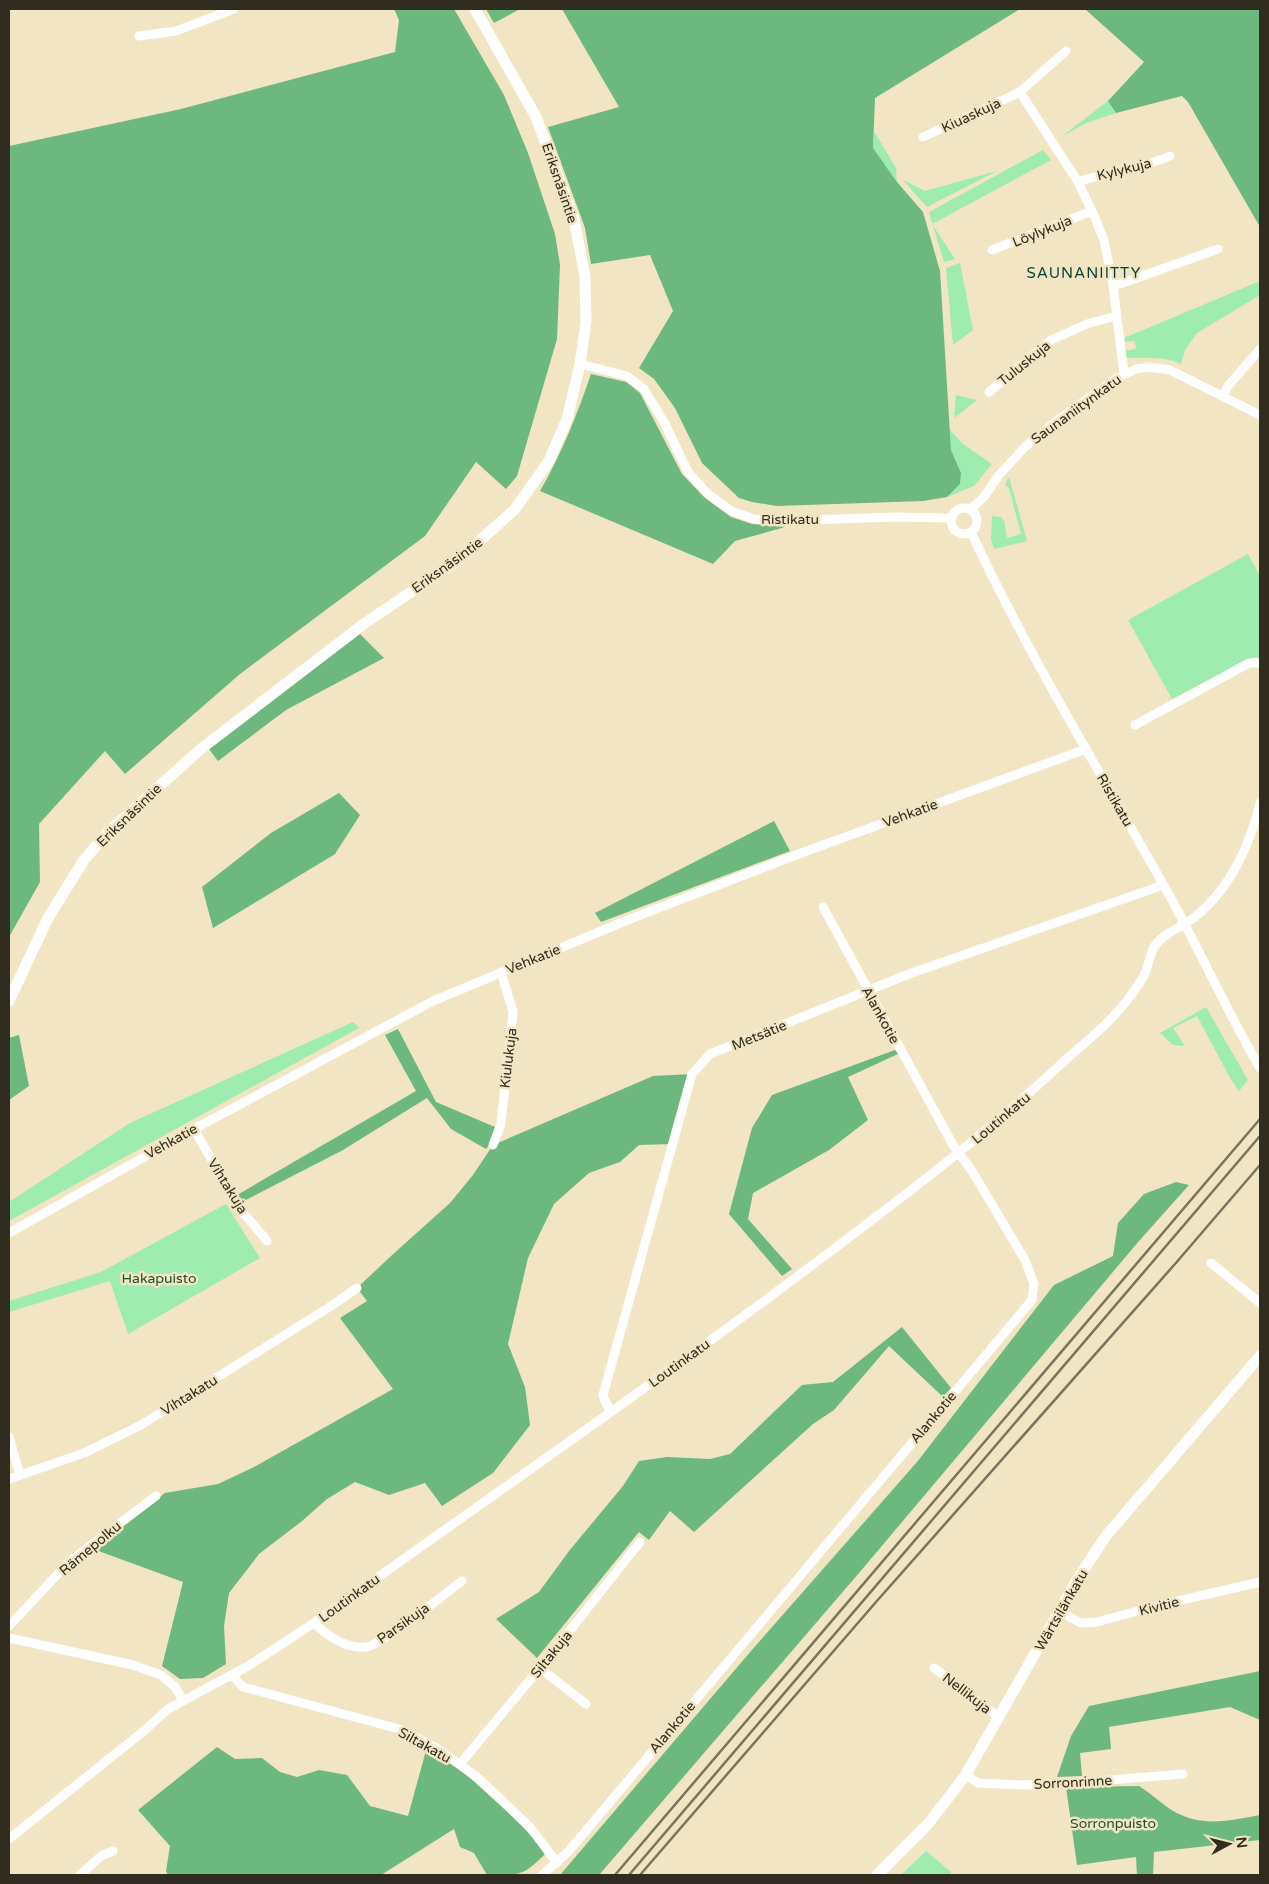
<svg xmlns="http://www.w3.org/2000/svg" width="1269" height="1884" font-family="'Varela Round',sans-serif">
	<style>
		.green { fill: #9eecaf }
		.forest { fill: #6cb87e }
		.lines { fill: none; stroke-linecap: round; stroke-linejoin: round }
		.minor { stroke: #fff; stroke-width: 9 }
		.tertiary { stroke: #fff; stroke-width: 11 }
		.rail { stroke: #7a735e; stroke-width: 2.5 }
		.labels { text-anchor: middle; stroke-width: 5; stroke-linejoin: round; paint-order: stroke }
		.street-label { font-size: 14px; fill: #302c1f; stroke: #f1e5c3 }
		.park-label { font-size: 14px; fill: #1d532d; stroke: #f1e5c3 }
		.neighbourhood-label { font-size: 15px; letter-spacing: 1px; fill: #063f31; stroke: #f1e5c3 }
	</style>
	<rect width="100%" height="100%" fill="#f1e5c3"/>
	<path class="green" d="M1108 101 1116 113 1086 123 1061 137Z
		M874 131 896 168 897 182 873 148Z
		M1043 150 1051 160 932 224 955 259 944 262 929 212Z
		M997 171 927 207 903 180 925 191Z
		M960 263 973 330 953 345 946 268Z
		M1260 281V295L1197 333 1185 350 1181 364C1164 356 1144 358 1126 358L1124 351 1136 349 1135 341 1125 342 1124 338Z
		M956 395 977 400 954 418Z
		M949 429 963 444 992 464 974 486 947 497 960 484 961 473 951 450Z
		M1009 477 1027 541 994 549 991 539 992 516 1001 517 1004 521 1007 538 1021 534 1009 488 1005 485Z
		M1248 554 1260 576V658L1254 657 1172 699 1128 620Z
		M1206 1007 1248 1080 1239 1091 1230 1078 1197 1016 1173 1028 1185 1046 1173 1045 1160 1033Z
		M353 1022 359 1028 9 1221V1202L130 1123Z
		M226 1204 260 1258 128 1334 110 1281 9 1312V1301L101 1272Z
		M926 1851 951 1872V1875H901Z"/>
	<path class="forest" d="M394 9H454L504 95 528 153 555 234 560 265 557 339 517 476 506 489 476 462 425 536 240 674 125 774 105 751 39 824 40 882 9 937V146L181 109 395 52 399 20Z
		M486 9H520L494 23Z
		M562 9H1020L875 98 873 148 897 182 923 212 940 271 951 450 961 473 960 484 947 497 923 501 777 506 752 502 739 498 702 463 675 408 654 379 639 368 673 311 650 255 591 264 585 228 548 127 619 107Z
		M1085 9H1260V227L1188 102 1182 96 1116 113 1108 101 1144 62Z
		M591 374 626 382 640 393 682 474 705 498 731 517 752 524 785 527 735 541 713 564 540 491C562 453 577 415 591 374Z
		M360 634 384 658 286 710 218 761 209 749Z
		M339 793 360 815 335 854 213 928 202 887 271 833Z
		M774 821 790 851 601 922 595 913Z
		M398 1029 436 1102 495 1127 490 1144 486 1149 451 1129 427 1098 343 1150 242 1202 237 1195 416 1091 385 1035Z
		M19 1035 29 1086 9 1100V1038Z
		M895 1050 898 1054 848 1077 868 1120 829 1150 753 1193 748 1219 792 1269 782 1276 729 1214 752 1128 772 1095Z
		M692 1074 672 1144 639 1145 620 1162 589 1173 554 1204 528 1258 508 1344 525 1387 530 1425 493 1473 442 1506 425 1483 389 1495 355 1482 327 1499 302 1521 259 1554 229 1593 224 1626 226 1664 203 1678 180 1679 162 1666 183 1582 93 1549 165 1493 218 1484 252 1468 393 1389 340 1318 367 1301 357 1288 391 1256 450 1203 473 1175 493 1145 653 1076Z
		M1176 1182 1189 1185 1139 1241 859 1573 599 1875H560L751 1651 917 1462 1054 1285 1113 1256 1118 1223 1144 1194Z
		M902 1327 951 1388 943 1397 889 1346 834 1410 813 1424 694 1532 670 1511 649 1540 639 1532 537 1658 496 1619 539 1592 569 1551 623 1486 639 1461 667 1457 710 1459 730 1454 802 1385 833 1382Z
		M1260 1671V1720L1230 1707 1109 1727 1111 1749 1080 1753 1082 1776 1057 1777 1071 1736 1089 1706Z
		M217 1747 235 1759 262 1758 280 1772 297 1777 319 1770 347 1775 370 1806 408 1816 427 1747 459 1768 512 1816 540 1845 545 1854C522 1877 519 1875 487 1875L474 1853 460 1847 454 1829 381 1875H168L166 1871 170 1846 138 1810Z
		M1139 1786C1150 1793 1160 1802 1170 1809 1199 1828 1229 1821 1260 1815V1840L1154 1852 1153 1875H1137L1136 1857 1077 1865 1066 1787Z"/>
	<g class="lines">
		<path class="minor" d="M139 36 176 31 234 9
			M1020 92 1078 182 1092 211 1104 240 1113 285 1124 374
			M923 137 1020 92 1066 51
			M1078 182C1108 171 1141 169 1170 156
			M992 250 1092 211
			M1113 285 1120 284 1218 249
			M580 364 627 376 644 389 664 422 688 472 707 493 731 511 754 519 777 521 896 517 952 518
			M989 392 1051 340 1087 324 1116 316
			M1223 396 1228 386 1260 349
			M951 521a13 13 0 1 1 26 0a13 13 0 1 1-26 0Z
			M970 510 984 497 999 475 1025 447 1058 420 1117 378 1136 369 1149 367 1170 370 1260 415
			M971 532C1027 653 1098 768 1163 884 1197 944 1225 1008 1260 1068
			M1135 725 1249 663H1260
			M194 1129 240 1209 267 1241
			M493 1145 501 1124 513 1012 501 972
			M9 1233 194 1129 433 1001 630 919 796 855 1086 749
			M1211 1263 1260 1303
			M611 1412 605 1401 603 1395 692 1074 710 1054 909 974 1155 888 1163 884
			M9 1437 20 1475
			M9 1479 84 1453 141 1425 331 1306 357 1288
			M1060 1612 1081 1623 1097 1622 1156 1606 1260 1582
			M314 1623C328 1636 345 1649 366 1647 384 1644 444 1594 462 1581
			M9 1626 70 1561 156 1496
			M9 1638 133 1665 161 1675 175 1687 183 1700
			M540 1668 586 1704
			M934 1668 999 1717
			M232 1675 243 1687 399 1729 435 1747 478 1778 530 1827 557 1863
			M460 1764 540 1668 640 1542
			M966 1775 978 1783 1023 1785 1073 1783 1183 1774
			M9 1839 145 1730 168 1709 248 1666 314 1623C485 1500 659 1381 827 1254 907 1194 987 1133 1060 1065 1083 1044 1110 1023 1129 998 1135 990 1142 981 1146 971 1149 964 1150 954 1154 947 1163 933 1182 927 1195 917 1230 889 1250 845 1260 803
			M80 1875 101 1856 113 1851
			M542 1875 568 1852 1032 1300 1034 1284 1025 1260 972 1171 953 1145 823 907"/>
		<path class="tertiary" d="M9 1001 48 918 84 860 109 831 202 748 365 623 456 562 515 509 549 461 567 419 580 364 586 322 585 276 574 219 536 117 475 9
			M877 1875 928 1824 965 1776 1077 1580 1106 1536 1260 1356"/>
		<path class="rail" d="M615 1875 1260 1119
			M629 1875 1260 1136
			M640 1875 876 1602 1175 1264 1260 1165"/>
	</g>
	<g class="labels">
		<g class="street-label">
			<text transform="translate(971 115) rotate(-25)" y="5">Kiuaskuja</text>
			<text transform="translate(1124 169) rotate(-14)" y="5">Kylykuja</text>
			<text transform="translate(560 183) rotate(71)" y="5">Eriksnäsintie</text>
			<text transform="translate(1042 231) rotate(-22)" y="5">Löylykuja</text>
			<text transform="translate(1024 363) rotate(-39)" y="5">Tuluskuja</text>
			<text transform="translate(1076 409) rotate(-36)" y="5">Saunaniitynkatu</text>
			<text x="790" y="524">Ristikatu</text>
			<text transform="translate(447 565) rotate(-36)" y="5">Eriksnäsintie</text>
			<text transform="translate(1115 800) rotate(60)" y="5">Ristikatu</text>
			<text transform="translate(910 813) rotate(-20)" y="5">Vehkatie</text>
			<text transform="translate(129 815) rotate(-44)" y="5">Eriksnäsintie</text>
			<text transform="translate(533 959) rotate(-22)" y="5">Vehkatie</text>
			<text transform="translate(881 1015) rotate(61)" y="5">Alankotie</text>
			<text transform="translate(759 1035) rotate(-22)" y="5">Metsätie</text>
			<text transform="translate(508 1058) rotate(-83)" y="5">Kiulukuja</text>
			<text transform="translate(1001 1118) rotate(-40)" y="5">Loutinkatu</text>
			<text transform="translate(171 1141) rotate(-29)" y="5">Vehkatie</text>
			<text transform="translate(228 1186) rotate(58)" y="5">Vihtakuja</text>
			<text transform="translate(679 1363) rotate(-36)" y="5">Loutinkatu</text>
			<text transform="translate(189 1395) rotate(-32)" y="5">Vihtakatu</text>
			<text transform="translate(933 1417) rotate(-50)" y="5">Alankotie</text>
			<text transform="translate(90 1548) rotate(-40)" y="5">Rämepolku</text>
			<text transform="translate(349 1598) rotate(-36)" y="5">Loutinkatu</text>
			<text transform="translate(1159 1606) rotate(-14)" y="5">Kivitie</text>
			<text transform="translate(1061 1610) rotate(-60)" y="5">Wärtsilänkatu</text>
			<text transform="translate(403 1623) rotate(-35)" y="5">Parsikuja</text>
			<text transform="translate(551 1654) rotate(-51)" y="5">Siltakuja</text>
			<text transform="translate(967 1693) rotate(38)" y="5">Nellikuja</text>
			<text transform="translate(672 1727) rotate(-50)" y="5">Alankotie</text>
			<text transform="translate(425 1745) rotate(29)" y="5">Siltakatu</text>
			<text transform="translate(1073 1782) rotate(-3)" y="5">Sorronrinne</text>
		</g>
		<g class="park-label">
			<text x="159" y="1283">Hakapuisto</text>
			<text x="1113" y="1828">Sorronpuisto</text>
		</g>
		<g class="neighbourhood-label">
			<text x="1084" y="278">SAUNANIITTY</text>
		</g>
	</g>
	<rect width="1269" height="1884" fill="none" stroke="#302c1f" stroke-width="20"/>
	<g transform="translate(1229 1844) rotate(83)" stroke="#f1e5c3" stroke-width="4" paint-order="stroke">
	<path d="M0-4L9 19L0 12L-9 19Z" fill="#302c1f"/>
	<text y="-8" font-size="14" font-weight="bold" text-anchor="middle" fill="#302c1f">N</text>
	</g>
</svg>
